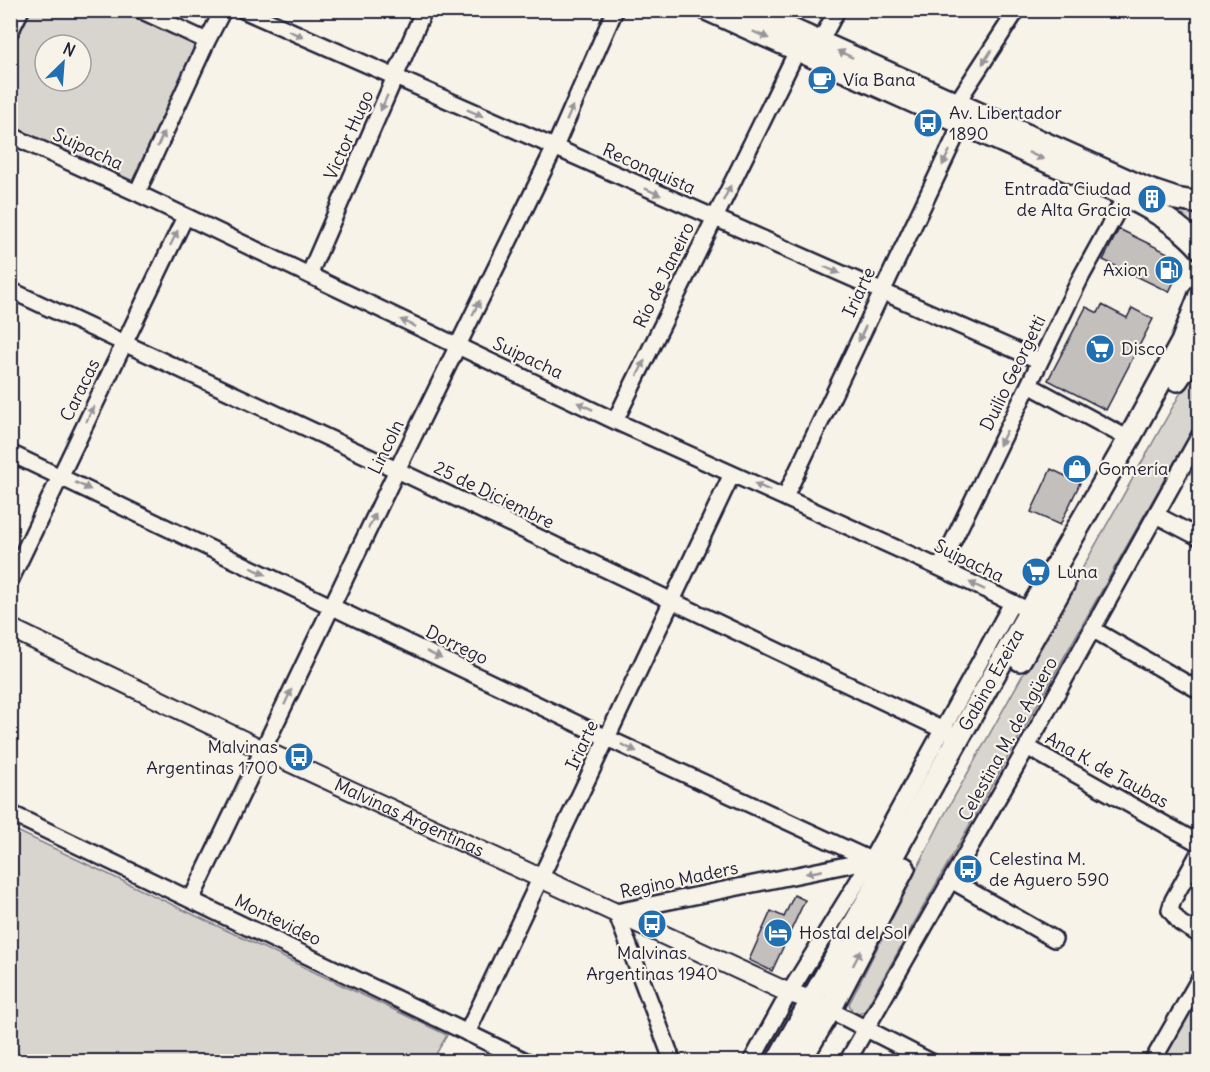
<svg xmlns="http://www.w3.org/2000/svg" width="1210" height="1072" font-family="Delius,sans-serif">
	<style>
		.green { fill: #d8d5cf; stroke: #7d7c85; stroke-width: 1.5; fill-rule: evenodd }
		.building { fill: #c2bfbd; stroke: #22223b; stroke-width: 1.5 }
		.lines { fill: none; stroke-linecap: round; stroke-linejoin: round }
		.minor-casing { stroke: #22223b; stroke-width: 20 }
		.tertiary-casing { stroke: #22223b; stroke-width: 22 }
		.secondary-casing { stroke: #22223b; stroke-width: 26 }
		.minor { stroke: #f7f3e8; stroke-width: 15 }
		.tertiary { stroke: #f7f3e8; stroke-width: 18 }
		.secondary { stroke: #f7f3e8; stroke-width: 21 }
		.oneway { fill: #97959a }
		.labels { text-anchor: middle; stroke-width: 4.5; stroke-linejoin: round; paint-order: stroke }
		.poi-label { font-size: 18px; fill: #22223b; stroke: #f7f3e8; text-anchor: start }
		.street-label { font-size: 18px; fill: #22223b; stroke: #f7f3e8 }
	</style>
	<rect width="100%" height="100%" fill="#f7f3e8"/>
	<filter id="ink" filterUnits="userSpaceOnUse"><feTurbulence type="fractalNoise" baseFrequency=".0167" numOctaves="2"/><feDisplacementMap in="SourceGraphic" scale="12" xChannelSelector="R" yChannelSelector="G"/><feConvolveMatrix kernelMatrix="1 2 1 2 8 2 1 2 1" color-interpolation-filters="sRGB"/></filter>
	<g filter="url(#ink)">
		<path class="green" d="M21 11H140L207 41 137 193 11 135V32ZM45 45H81V81H45Z
			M1150 194 1199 209V235Z
			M1199 360V418L864 1012 858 1014 852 1011 849 1004 942 819Z
			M10 828H11L447 1035 432 1061H11Z
			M1199 993V1061H1161Z"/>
		<path class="building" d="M1119 229 1184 261 1169 292 1103 260Z
			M1102 305 1127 318 1132 308 1153 319 1106 410 1048 380 1086 307 1098 313Z
			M1051 469 1080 483 1060 525 1031 512Z
			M794 895 805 900 772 971 749 960 771 911 784 917Z"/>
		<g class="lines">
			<g class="minor-casing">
				<path id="minor" d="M140 10 207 41
					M243 10 1040 361
					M10 32 21 10
					M820 42 837 10
					M10 135 137 193 615 421 940 568 1030 611
					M137 193 207 41 223 10
					M309 275 424 10
					M10 290 397 470 960 738
					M1029 385 1129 439
					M615 421 797 51
					M10 453 607 738 888 868
					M785 497 962 123 956 104 1017 10
					M1156 515 1200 538
					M940 568 1081 277 1125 197
					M10 581 185 217
					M1092 629 1200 691
					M1027 747 1200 844
					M10 813 528 1062
					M1200 851 1173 900 1170 910 1180 923 1200 935
					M951 880 1054 939
					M191 900 397 470 554 149 615 10
					M822 1006 931 1062
					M467 1033 732 474
					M673 1062 616 912 871 860
					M751 1062 789 993 871 860 1012 603
					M847 1062 1027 747 1200 435
					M1152 1062 1200 978"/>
			</g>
			<g class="tertiary-casing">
				<g id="tertiary">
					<path id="s1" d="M10 628 263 750 789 993 812 1000"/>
				</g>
			</g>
			<g class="secondary-casing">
				<g id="secondary">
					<path d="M708 10C820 61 934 110 1046 161 1096 184 1164 206 1200 248"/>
					<path d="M748 10 1149 190 1176 199 1200 203"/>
					<path d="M1177 380 1200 345"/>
					<path d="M1020 660 1064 583"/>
					<path id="s2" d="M777 1062 1030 611 1129 439 1182 342 1200 295"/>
					<path d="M799 1062 830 1010 904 868"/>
				</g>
			</g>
			<use href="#minor" class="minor"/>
			<use href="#tertiary" class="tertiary"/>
			<use href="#secondary" class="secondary"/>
		</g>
		<defs><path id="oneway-solid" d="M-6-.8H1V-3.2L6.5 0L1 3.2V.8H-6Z" transform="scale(1.5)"/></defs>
		<g class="oneway">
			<use href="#oneway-solid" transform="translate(296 34) rotate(24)"/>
			<use href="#oneway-solid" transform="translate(761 35) rotate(24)"/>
			<use href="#oneway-solid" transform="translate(845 54) rotate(-155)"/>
			<use href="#oneway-solid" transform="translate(987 57) rotate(123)"/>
			<use href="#oneway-solid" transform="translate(384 103) rotate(114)"/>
			<use href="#oneway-solid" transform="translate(475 113) rotate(24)"/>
			<use href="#oneway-solid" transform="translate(570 113) rotate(-66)"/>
			<use href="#oneway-solid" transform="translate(161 139) rotate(-65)"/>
			<use href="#oneway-solid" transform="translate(1036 156) rotate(25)"/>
			<use href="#oneway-solid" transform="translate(946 158) rotate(116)"/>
			<use href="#oneway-solid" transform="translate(653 192) rotate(24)"/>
			<use href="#oneway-solid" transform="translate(727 193) rotate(-64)"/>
			<use href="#oneway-solid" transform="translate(174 238) rotate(-64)"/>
			<use href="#oneway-solid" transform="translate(832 270) rotate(23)"/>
			<use href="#oneway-solid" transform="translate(476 308) rotate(-64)"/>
			<use href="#oneway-solid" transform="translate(408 323) rotate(-155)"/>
			<use href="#oneway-solid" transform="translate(862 334) rotate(115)"/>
			<use href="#oneway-solid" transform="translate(641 368) rotate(-64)"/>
			<use href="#oneway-solid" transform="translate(585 406) rotate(-155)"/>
			<use href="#oneway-solid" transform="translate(90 414) rotate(-64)"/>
			<use href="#oneway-solid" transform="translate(1003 438) rotate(116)"/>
			<use href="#oneway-solid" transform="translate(83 486) rotate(26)"/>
			<use href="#oneway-solid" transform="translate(762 487) rotate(-156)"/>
			<use href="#oneway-solid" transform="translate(372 521) rotate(-64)"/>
			<use href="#oneway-solid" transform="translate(258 571) rotate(26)"/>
			<use href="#oneway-solid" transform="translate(977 586) rotate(-154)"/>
			<use href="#oneway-solid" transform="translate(434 655) rotate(26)"/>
			<use href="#oneway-solid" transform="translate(288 697) rotate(-65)"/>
			<use href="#oneway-solid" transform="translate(629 748) rotate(25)"/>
			<use href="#oneway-solid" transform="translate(814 872) rotate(169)"/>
			<use href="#oneway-solid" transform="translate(857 958) rotate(-62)"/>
		</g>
	</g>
	<defs>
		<g id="cafe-disc" transform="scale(1.5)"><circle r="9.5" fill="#1f6fb2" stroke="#f7f3e8"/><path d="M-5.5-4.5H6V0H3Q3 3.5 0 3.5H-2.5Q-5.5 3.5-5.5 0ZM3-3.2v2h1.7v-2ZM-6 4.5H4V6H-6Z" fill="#fff"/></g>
		<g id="bus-disc" transform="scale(1.5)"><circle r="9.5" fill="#1f6fb2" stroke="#f7f3e8"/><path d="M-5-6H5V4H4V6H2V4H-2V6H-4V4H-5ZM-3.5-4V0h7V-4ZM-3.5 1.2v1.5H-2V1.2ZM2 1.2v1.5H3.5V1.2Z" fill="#fff"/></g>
		<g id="building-disc" transform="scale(1.5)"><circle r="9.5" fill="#1f6fb2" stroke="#f7f3e8"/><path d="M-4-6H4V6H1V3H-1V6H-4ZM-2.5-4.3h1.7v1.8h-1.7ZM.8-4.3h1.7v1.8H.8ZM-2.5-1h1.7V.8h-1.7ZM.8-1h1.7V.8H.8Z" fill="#fff"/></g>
		<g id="fuel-disc" transform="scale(1.5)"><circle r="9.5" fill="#1f6fb2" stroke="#f7f3e8"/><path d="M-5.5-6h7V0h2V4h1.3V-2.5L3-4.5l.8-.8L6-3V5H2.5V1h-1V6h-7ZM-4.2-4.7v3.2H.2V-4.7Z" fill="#fff"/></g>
		<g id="supermarket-disc" transform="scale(1.5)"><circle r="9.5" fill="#1f6fb2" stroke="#f7f3e8"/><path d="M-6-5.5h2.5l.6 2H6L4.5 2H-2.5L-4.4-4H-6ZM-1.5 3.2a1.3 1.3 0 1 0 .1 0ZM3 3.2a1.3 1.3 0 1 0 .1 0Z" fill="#fff"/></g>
		<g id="shop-disc" transform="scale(1.5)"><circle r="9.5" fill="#1f6fb2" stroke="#f7f3e8"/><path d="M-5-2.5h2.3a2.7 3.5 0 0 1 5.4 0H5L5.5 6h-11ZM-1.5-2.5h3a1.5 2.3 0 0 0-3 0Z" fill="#fff"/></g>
		<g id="hotel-disc" transform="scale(1.5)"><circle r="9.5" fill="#1f6fb2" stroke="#f7f3e8"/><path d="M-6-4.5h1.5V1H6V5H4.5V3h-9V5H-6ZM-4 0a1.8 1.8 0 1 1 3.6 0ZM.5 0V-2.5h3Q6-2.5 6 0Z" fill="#fff"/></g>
	</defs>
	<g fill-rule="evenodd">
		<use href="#cafe-disc" x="822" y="80"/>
		<use href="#bus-disc" x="928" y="123"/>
		<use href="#building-disc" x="1152" y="199"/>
		<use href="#fuel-disc" x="1169" y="270"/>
		<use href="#supermarket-disc" x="1100" y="349"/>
		<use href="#shop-disc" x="1077" y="469"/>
		<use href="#supermarket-disc" x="1036" y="572"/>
		<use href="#bus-disc" x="299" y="757"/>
		<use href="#bus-disc" x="968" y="869"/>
		<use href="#bus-disc" x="652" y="924"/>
		<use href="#hotel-disc" x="778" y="933"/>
	</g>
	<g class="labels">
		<g class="poi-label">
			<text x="843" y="86">Vía Bana</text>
			<text x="949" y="119">Av. Libertador<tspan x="949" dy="21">1890</tspan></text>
			<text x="1131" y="195" text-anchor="end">Entrada Ciudad<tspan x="1131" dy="21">de Alta Gracia</tspan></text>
			<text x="1148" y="276" text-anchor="end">Axion</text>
			<text x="1121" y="355">Disco</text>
			<text x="1098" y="475">Gomería</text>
			<text x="1057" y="578">Luna</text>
			<text x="278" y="753" text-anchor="end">Malvinas<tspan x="278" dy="21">Argentinas 1700</tspan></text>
			<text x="989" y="865">Celestina M.<tspan x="989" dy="21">de Aguero 590</tspan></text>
			<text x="799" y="939">Hostal del Sol</text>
			<text x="652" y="959" text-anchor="middle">Malvinas<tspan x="652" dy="21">Argentinas 1940</tspan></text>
		</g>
		<g class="street-label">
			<text transform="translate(349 135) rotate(-66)" y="6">Victor Hugo</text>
			<text transform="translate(88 149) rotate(25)" y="6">Suipacha</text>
			<text transform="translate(649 169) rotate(24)" y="6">Reconquista</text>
			<text transform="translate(664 275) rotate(-64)" y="6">Río de Janeiro</text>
			<text transform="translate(859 292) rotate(-65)" y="6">Iriarte</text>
			<text transform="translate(528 358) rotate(25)" y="6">Suipacha</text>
			<text transform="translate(1013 373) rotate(-64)" y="6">Duilio Georgetti</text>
			<text transform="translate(80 390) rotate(-64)" y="6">Caracas</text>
			<text transform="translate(386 447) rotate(-64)" y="6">Lincoln</text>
			<text transform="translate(494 495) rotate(26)" y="6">25 de Diciembre</text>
			<text transform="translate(969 561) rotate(26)" y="6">Suipacha</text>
			<text transform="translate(457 645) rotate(26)" y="6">Dorrego</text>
			<text dy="6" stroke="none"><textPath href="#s2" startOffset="438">Gabino Ezeiza</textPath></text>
			<text transform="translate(1008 739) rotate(-61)" y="6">Celestina M. de Agüero</text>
			<text transform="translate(582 745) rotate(-65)" y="6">Iriarte</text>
			<text transform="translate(1107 770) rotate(29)" y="6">Ana K. de Taubas</text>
			<text dy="6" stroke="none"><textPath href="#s1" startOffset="442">Malvinas Argentinas</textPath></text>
			<text transform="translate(679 880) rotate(-12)" y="6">Regino Maders</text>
			<text transform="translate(278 920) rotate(26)" y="6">Montevideo</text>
		</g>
	</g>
	<rect width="1210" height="1072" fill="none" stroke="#f7f3e8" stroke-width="36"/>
	<rect x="18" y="18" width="1174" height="1036" fill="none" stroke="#22223b" stroke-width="2" filter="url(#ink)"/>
	<g transform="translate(63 63) rotate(25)"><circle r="28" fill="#f7f3e8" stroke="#a29fa3" stroke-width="1.5"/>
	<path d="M0-4.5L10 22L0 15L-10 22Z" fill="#1f6fb2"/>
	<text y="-9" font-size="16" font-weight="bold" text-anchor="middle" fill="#22223b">N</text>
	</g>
</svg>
